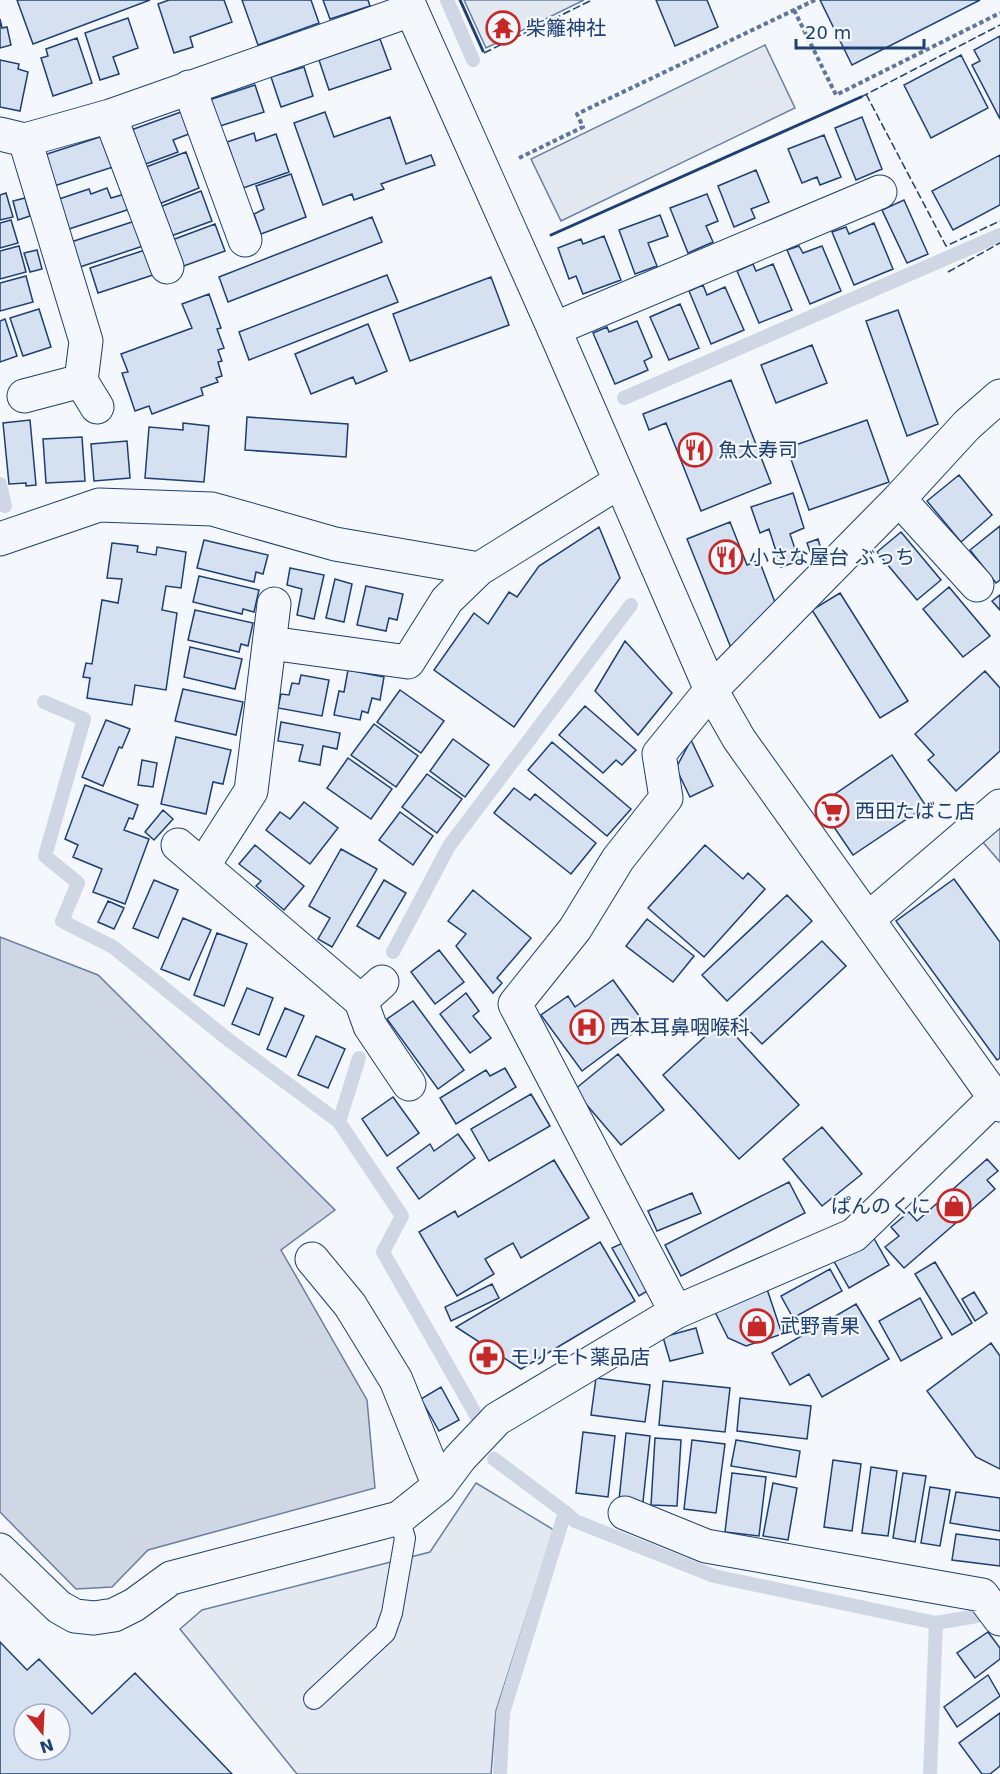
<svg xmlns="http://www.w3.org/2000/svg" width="1000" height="1774" font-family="'DejaVu Sans','Noto Sans JP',sans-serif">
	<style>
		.green { fill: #e3e9f0; stroke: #687fa3; stroke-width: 1.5 }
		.parking { fill: #e3e8f0; stroke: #687fa3; stroke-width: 1.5 }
		.water { fill: #cfd7e4; stroke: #687fa3; stroke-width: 1.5 }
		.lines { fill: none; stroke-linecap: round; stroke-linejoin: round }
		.stream { stroke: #cfd7e4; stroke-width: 14 }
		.building { fill: #d5e0f0; stroke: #1d3f73; stroke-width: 1.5; fill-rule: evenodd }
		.lane-casing { stroke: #1d3f73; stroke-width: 22 }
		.street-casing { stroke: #1d3f73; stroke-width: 35 }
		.secondary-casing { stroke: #1d3f73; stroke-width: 35 }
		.path { stroke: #5e769c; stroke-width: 4; stroke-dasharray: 4.5 3; stroke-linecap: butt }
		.lane { stroke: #f4f7fb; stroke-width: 20 }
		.street { stroke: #f4f7fb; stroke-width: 33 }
		.secondary { stroke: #f4f7fb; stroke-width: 33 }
		.fence { stroke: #1d3f73; stroke-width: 1.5; stroke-dasharray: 8 3; stroke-linecap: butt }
		.wall { stroke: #1d3f73; stroke-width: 3 }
		.labels { text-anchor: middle; stroke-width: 4.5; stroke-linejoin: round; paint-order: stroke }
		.poi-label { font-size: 20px; fill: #1d3f73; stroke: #f4f7fb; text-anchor: start }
	</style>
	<rect width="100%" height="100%" fill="#f4f7fb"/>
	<path class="green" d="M464 0H584L486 48Z
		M476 1483 554 1530 496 1711 491 1774H297L180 1629 202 1610 430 1552Z"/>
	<path class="parking" d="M765 45 795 108 561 221 531 159Z
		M1000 826V862L982 841Z"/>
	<path class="water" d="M0 937 98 975 335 1210 281 1250 367 1400 375 1488 148 1550 112 1587 76 1589 0 1512Z"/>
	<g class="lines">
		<path class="stream" d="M447 0 473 60
			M624 398 1000 235
			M0 484 5 506
			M44 702 84 719 45 856 78 883 62 921 113 947 230 1041 339 1122
			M393 952 449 846 631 605
			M359 1058 339 1122 402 1216 383 1252 476 1415
			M494 1459 565 1512 503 1713 500 1774
			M565 1512 575 1521 714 1576 936 1623 994 1613
			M930 1774 936 1623"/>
	</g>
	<path class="building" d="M17 0H150L33 44Z
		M169 0H224L232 22 190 37 193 47 174 53 158 4Z
		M242 0H311L319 23 258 45Z
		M323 0H368L370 6 330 19Z
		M656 0H707L718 27 675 46Z
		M820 0H980L852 65Z
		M128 18 138 48 113 57 119 74 100 80 85 33Z
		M0 19 2 28 7 27 11 45 0 48Z
		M1000 36V119L972 65 980 61 974 50Z
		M77 38 92 83 53 96 41 58 48 56 46 49Z
		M380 39 391 69 329 90 319 60Z
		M961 55 988 108 931 138 904 85Z
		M0 60 19 64 18 69 28 72 20 111 0 107Z
		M304 67 313 96 281 107 271 77Z
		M255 85 264 112 217 127 209 100Z
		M181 112 189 134 173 140 178 152 143 165 131 130Z
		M325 112 334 137 390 117 406 164 431 155 435 165 381 184 384 189 354 200 352 194 323 205 294 123Z
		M862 117 882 169 856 180 835 128Z
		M254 133 256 141 276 134 289 172 243 188 227 142Z
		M824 135 841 177 820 185 817 177 802 183 788 149Z
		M103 136 113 167 54 186 44 155Z
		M186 152 199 188 159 204 146 167Z
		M1000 155V205L953 230 932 191Z
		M756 170 769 202 751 209 755 218 734 227 718 186Z
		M291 174 306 217 261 234 254 214 264 209 256 186Z
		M107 188 111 198 125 194 130 209 66 230 56 200 89 189 91 194Z
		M201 191 212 221 171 236 160 207Z
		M6 193 13 217 0 220V195Z
		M707 194 718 221 706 226 713 242 688 253 670 208Z
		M25 198 30 216 18 220 13 201Z
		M904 200 928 254 907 263 882 210Z
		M660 215 668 236 648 243 657 266 635 274 619 230Z
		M372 217 382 242 228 302 219 277Z
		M11 220 18 243 0 248V223Z
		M135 221 143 246 80 267 71 242Z
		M874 223 893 269 854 285 832 232 846 227 849 234Z
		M215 224 225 251 181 267 172 240Z
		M604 236 621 280 583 294 576 276 569 279 558 248 581 239 583 244Z
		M19 246 26 272 0 279V251Z
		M799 246 803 253 822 246 841 291 810 304 787 250Z
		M37 250 42 269 30 272 24 253Z
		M145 250 153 275 98 293 90 268Z
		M753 264 756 271 773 264 792 310 759 323 737 271Z
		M387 275 398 302 249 360 239 332Z
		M26 276 33 302 0 311V283Z
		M491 277 509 325 410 361 393 314Z
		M703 285 707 295 725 287 744 330 711 344 689 291Z
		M209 294 221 328 217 329 224 348 218 350 222 361 218 362 222 376 216 378 218 382 201 388 203 395 152 414 149 406 135 411 122 373 128 372 121 354 192 328 182 304Z
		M680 304 699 348 669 360 650 317Z
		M39 309 51 347 23 356 10 318Z
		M898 310 938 424 907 436 866 321Z
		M5 319 17 356 0 362V321Z
		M637 321 652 357 644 361 648 370 615 384 593 333 607 327 609 332Z
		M368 324 387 371 356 384 353 377 311 394 295 354Z
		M812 345 827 383 776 403 761 365Z
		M731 380 771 483 701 511 666 423 649 430 643 414Z
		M247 417 348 424 346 457 245 450Z
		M30 420 36 485 26 486V483L9 484 3 423Z
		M867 420 889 482 809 510 787 448Z
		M183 423 209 426 204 482 145 478 149 427 183 430Z
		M82 437 85 481 46 483 43 439Z
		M127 441 130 478 94 481 91 444Z
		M959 475 992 515 961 542 927 501Z
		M793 493 804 528 790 534 799 561 781 567 769 529 760 533 751 507Z
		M730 522 747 565 759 560 776 605 731 648 687 539Z
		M1000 526V580L996 583 970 550Z
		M599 527 620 578 514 727 434 670 474 613 488 624 509 592 517 597 539 566Z
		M901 532 941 580 917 600 877 552Z
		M818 539 823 556 813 560 807 543Z
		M204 540 268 555 263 574 256 572 254 582 197 568Z
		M112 543 138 546 137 552 156 555 157 547 186 552 181 588 166 586 162 610 177 613 166 690 135 685 132 705 87 698 90 678 83 677 86 663 92 664 102 600 118 603 122 579 107 578Z
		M290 568 324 575 314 619 297 615 302 589 287 585Z
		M199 576 259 590 254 612 243 609 242 614 193 602Z
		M335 579 352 584 344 622 326 618Z
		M366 586 403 594 397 620 389 618 386 631 357 625Z
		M949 587 990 636 963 657 923 609Z
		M840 593 908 701 880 718 812 610Z
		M1000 595V610L992 601Z
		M195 610 253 623 248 646 241 644 239 652 188 640Z
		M625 641 672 693 638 735 595 691Z
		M190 647 242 659 235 689 184 677Z
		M348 670 384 677 380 700 372 698 368 713 362 711 360 720 334 715 339 691 344 692Z
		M985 671 1000 688V751L956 791 928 760 934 755 915 734Z
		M301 675 329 680 322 716 278 708 281 694 289 695 292 683 299 684Z
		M183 689 243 702 236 735 175 721Z
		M400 690 444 721 421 753 377 722Z
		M585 706 636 750 622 765 616 760 603 773 559 735Z
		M106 720 130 729 122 748 119 747 103 786 82 777Z
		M281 722 340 733 337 749 323 746 320 765 299 761 303 745 278 741Z
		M374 724 418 756 396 787 351 755Z
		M176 737 231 750 223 784 213 782 206 814 161 804Z
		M453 739 489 765 465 797 430 771Z
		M691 740 713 786 690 797 676 768Z
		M552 742 631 809 607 836 528 770Z
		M892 755 926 806 853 855 819 805Z
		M348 758 392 789 371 819 327 788Z
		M142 760 157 763 153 787 138 785Z
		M427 774 462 799 437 833 402 807Z
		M85 785 138 805 133 819 129 818 124 830 149 839 125 904 93 892 102 869 73 857 78 845 65 839Z
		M514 788 530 800 535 794 596 843 571 874 494 813Z
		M304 802 338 828 310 864 266 830 280 812 290 819Z
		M163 810 173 819 154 840 145 832Z
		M400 812 433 836 413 865 379 840Z
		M255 845 304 886 284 910 256 886 261 881 239 864Z
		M705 845 743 879 748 873 765 889 704 957 648 908Z
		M341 849 377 869 332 947 318 939 330 918 309 906Z
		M954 879 1000 942V1058L997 1060 896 921Z
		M154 880 178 890 158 938 133 928Z
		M384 880 406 893 379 939 357 926Z
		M473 890 531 938 497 978 502 983 493 993 456 946 466 934 448 921Z
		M787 895 812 921 727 1001 702 975Z
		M108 901 124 908 114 929 98 922Z
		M183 918 211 930 189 980 161 969Z
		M647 919 694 956 673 982 626 946Z
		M217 933 247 944 224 1006 194 995Z
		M822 941 846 966 762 1044 737 1018Z
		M439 950 464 982 435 1004 411 972Z
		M613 980 645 1024 582 1071 541 1015 568 996 575 1007Z
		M247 988 273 998 259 1035 232 1024Z
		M466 993 479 1011 473 1016 491 1038 470 1053 440 1014Z
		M413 1001 464 1070 438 1089 387 1019Z
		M285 1008 304 1016 286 1057 267 1049Z
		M722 1021 799 1105 739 1159 663 1075Z
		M316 1036 345 1049 328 1088 298 1075Z
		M618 1054 664 1110 621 1145 574 1090Z
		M505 1068 516 1087 456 1124 440 1098 486 1070 490 1076Z
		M531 1094 550 1126 489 1161 471 1129Z
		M393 1097 419 1133 387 1156 362 1119Z
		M822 1127 862 1174 822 1206 783 1159Z
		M458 1134 475 1158 419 1199 397 1168 430 1144 434 1151Z
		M987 1159 998 1171 987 1180 995 1189 904 1268 885 1247 899 1236 891 1227 909 1212 917 1221Z
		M554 1160 589 1218 521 1258 513 1243 485 1259 494 1274 457 1296 419 1232 455 1211 458 1217Z
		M789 1182 805 1213 681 1276 665 1245Z
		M692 1193 701 1213 657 1231 648 1211Z
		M872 1235 889 1265 849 1288 832 1258Z
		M631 1239 657 1285 639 1296 612 1248Z
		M600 1242 635 1301 521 1369 456 1327Z
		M935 1262 972 1323 952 1335 915 1274Z
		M830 1269 842 1291 793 1318 781 1296Z
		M492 1284 499 1298 451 1321 445 1307Z
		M767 1289 782 1334 746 1346 728 1338 713 1308Z
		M974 1292 987 1313 975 1321 962 1299Z
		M920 1298 942 1338 901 1361 879 1321Z
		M856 1304 889 1359 822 1397 809 1374 790 1385 772 1353Z
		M696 1328 703 1353 670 1361 663 1337Z
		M991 1343 1000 1356V1469L976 1457 927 1391Z
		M596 1378 650 1385 645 1422 591 1415Z
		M663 1381 730 1388 725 1432 659 1425Z
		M441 1387 459 1420 439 1431 421 1399Z
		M740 1398 811 1406 807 1439 737 1431Z
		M583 1432 615 1436 608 1497 576 1493Z
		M626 1433 650 1436 643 1502 619 1500Z
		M655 1438 681 1440 677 1506 651 1505Z
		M692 1440 725 1444 716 1513 684 1509Z
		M736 1440 800 1451 796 1477 731 1466Z
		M833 1460 861 1464 852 1531 824 1527Z
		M871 1467 897 1471 888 1536 862 1533Z
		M732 1473 766 1477 759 1536 725 1532Z
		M903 1473 926 1476 915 1542 893 1538Z
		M773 1483 797 1488 788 1540 763 1536Z
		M930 1487 950 1490 940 1546 921 1543Z
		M956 1492 1000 1498V1531L950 1523Z
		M956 1534 1000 1540V1566L952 1560Z
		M988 1632 1000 1648V1659L975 1678 957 1653Z
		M0 1642 27 1670 39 1659 92 1714 135 1673 232 1774H0ZM24 1714H60V1750H24Z
		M988 1675 1000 1696 957 1727 944 1707Z
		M1000 1713V1766L990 1774H982L959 1743Z"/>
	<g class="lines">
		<g class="lane-casing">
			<path id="lane" d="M314 1699 385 1633 392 1613 405 1538 399 1518"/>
		</g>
		<g class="street-casing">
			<path id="street" d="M189 87 245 240
				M110 116 167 267
				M0 134 25 140 110 116 411 10
				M554 329 880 192
				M81 381 97 407
				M24 396 81 381 86 341 25 140
				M899 499 977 585
				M0 539 99 505 212 509 335 544 479 569 619 482
				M270 643 408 662 447 600 479 569
				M178 845 361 1001
				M203 866 251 791 274 604
				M868 919 1000 806
				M382 982 361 1001 370 1026 409 1084
				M312 1259 350 1305 396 1380 439 1486
				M676 1312 515 1004 575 929 618 859 666 798 659 754 711 690 899 499 967 425 1000 396
				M625 1513 706 1546 982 1595 1000 1619
				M0 1550 59 1607 75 1616 94 1618 114 1615 134 1605 171 1578 399 1518 439 1486 460 1458 497 1419 676 1312 854 1235 1000 1093"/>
		</g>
		<g class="secondary-casing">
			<path id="secondary" d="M407 0 554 329 711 690 739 739 1000 1105"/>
		</g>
		<path class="path" d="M794 10 836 95 1000 13
			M519 158 583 127 577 114 815 0"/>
		<use href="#lane" class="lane"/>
		<use href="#street" class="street"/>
		<use href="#secondary" class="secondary"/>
		<path class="fence" d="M484 53 592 0
			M866 94 946 246 1000 221
			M861 97 1000 25
			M948 272 1000 243"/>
		<path class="wall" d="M460 0 483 51
			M551 235 861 97"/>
	</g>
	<defs>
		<g id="temple-ring" transform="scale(1.725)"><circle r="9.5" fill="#f4f7fb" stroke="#c62828" stroke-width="1.5"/><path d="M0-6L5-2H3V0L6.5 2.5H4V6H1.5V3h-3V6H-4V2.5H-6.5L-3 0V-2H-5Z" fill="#c62828"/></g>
		<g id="restaurant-ring" transform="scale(1.725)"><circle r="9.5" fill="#f4f7fb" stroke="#c62828" stroke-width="1.5"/><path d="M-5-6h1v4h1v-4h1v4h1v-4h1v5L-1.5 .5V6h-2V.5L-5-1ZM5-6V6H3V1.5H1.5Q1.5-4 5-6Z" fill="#c62828"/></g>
		<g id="supermarket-ring" transform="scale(1.725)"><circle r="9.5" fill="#f4f7fb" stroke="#c62828" stroke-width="1.5"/><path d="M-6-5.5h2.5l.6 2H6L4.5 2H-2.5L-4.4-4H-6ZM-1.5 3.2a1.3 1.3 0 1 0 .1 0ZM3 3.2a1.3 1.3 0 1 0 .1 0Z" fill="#c62828"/></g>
		<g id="hospital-ring" transform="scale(1.725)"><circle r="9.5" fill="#f4f7fb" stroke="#c62828" stroke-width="1.5"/><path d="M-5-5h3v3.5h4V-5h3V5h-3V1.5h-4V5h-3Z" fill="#c62828"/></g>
		<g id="shop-ring" transform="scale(1.725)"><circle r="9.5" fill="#f4f7fb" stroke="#c62828" stroke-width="1.5"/><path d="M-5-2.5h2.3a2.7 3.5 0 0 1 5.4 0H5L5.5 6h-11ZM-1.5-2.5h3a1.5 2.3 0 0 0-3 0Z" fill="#c62828"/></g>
		<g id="pharmacy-ring" transform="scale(1.725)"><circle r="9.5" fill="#f4f7fb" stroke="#c62828" stroke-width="1.5"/><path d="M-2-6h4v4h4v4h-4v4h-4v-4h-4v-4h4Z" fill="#c62828"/></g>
	</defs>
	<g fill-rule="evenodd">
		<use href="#temple-ring" x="503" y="28"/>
		<use href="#restaurant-ring" x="695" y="450"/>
		<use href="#restaurant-ring" x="726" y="557"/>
		<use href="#supermarket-ring" x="832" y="811"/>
		<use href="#hospital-ring" x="587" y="1027"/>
		<use href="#shop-ring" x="954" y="1206"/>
		<use href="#shop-ring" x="757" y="1326"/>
		<use href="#pharmacy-ring" x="487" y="1357"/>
	</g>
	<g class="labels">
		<g class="poi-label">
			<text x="526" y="35">柴籬神社</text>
			<text x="718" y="457">魚太寿司</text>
			<text x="749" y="564">小さな屋台 ぶっち</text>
			<text x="855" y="818">西田たばこ店</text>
			<text x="610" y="1034">西本耳鼻咽喉科</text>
			<text x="931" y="1213" text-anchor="end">ぱんのくに</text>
			<text x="780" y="1333">武野青果</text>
			<text x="510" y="1364">モリモト薬品店</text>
		</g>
	</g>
	<g transform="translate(42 1732) rotate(162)"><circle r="28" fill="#f4f7fb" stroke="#9eadc5" stroke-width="1.5"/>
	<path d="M0-4.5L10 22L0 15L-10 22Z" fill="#c62828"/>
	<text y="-9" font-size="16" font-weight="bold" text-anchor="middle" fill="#1d3f73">N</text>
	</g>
	<path d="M796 39v9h128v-9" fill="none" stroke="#1d3f73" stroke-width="3"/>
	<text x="805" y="39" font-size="18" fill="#1d3f73" stroke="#f4f7fb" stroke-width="4.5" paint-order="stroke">20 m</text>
</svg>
